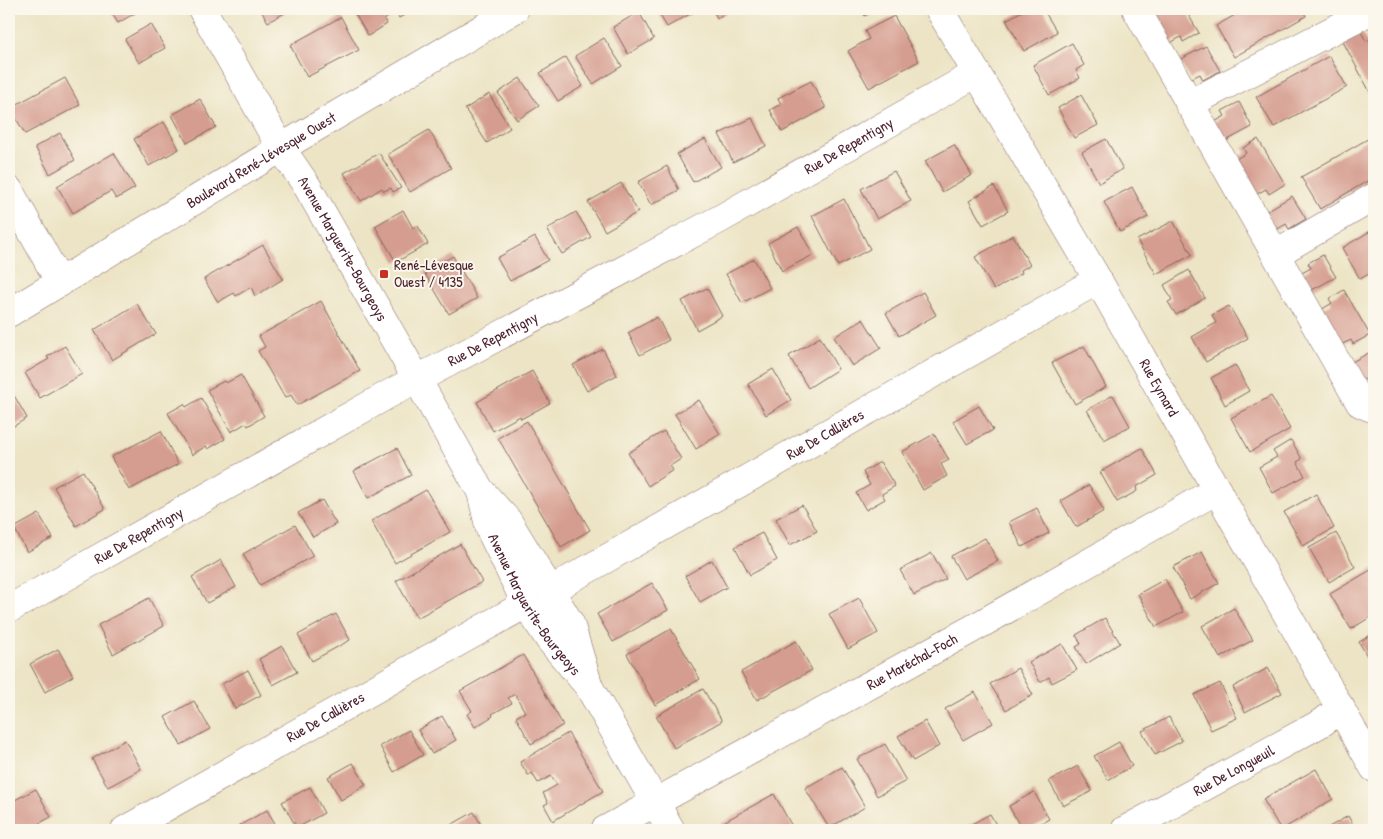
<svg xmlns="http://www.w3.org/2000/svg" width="1383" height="839" font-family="'Patrick Hand',sans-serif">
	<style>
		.building { fill: #d59d8f }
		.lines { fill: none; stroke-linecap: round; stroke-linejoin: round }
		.minor-casing { stroke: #836461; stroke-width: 29 }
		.major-casing { stroke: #836461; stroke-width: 29 }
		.minor { stroke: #fff; stroke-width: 28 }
		.major { stroke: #fff; stroke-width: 28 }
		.poi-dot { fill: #c8321e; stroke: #fbf7ec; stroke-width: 2 }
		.labels { text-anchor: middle; stroke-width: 4; stroke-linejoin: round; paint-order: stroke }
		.street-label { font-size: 15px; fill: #4a1f2b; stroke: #fbf7ec }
		.poi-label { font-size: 15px; fill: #4a1f2b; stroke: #fbf7ec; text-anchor: start }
	</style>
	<rect width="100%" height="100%" fill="#fbf7ec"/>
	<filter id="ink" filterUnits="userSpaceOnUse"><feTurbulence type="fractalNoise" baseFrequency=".02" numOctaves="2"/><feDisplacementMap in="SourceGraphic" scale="10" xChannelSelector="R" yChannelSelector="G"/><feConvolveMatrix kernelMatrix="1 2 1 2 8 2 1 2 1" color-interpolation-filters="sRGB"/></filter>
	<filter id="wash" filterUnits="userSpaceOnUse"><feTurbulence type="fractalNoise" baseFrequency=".0096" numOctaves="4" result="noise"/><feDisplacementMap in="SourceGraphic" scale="20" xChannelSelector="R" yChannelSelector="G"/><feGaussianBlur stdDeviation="1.12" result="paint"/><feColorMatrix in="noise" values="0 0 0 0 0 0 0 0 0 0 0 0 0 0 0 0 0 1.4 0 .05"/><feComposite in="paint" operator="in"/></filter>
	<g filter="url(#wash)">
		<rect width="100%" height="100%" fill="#ece4c4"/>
		<g id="blocks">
			<path class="building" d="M109 9H142L118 23Z
				M260 9H292L268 22Z
				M352 9H390L393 14 384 20 387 24 368 36Z
				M394 9H415L399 18Z
				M656 9H690L692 13 667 27Z
				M712 9H733L717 18Z
				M861 9H877L865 16Z
				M1026 9H1043L1057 32 1024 51 1006 20Z
				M1150 9H1185L1199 33 1183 42 1181 37 1170 43Z
				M1245 9H1302L1306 16 1234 57 1216 26Z
				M639 12 654 39 628 54 613 27Z
				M894 16 919 61 869 88 848 51 869 39 865 31Z
				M341 17 359 50 307 77 290 45Z
				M151 24 165 48 139 63 125 39Z
				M1359 28 1366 41 1371 39 1374 44V92L1371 94 1341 38Z
				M604 38 622 66 593 84 575 56Z
				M1072 43 1084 65 1076 70 1080 78 1049 95 1033 65Z
				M1206 46 1220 71 1203 80 1200 74 1190 79 1179 60Z
				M1329 56 1347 87 1274 127 1256 97Z
				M566 57 583 86 558 101 540 73Z
				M65 78 80 105 25 134 10 108Z
				M520 78 539 106 517 120 498 93Z
				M811 81 826 108 782 132 770 110 781 104 778 98Z
				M489 94 510 128 487 143 465 109Z
				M1081 95 1098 125 1074 138 1058 108Z
				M200 99 216 127 187 143 172 115Z
				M1239 102 1252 127 1224 142 1213 123 1225 116 1222 111Z
				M752 118 766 146 733 162 719 134Z
				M164 122 179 149 149 166 134 139Z
				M429 130 451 168 410 192 388 154Z
				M60 133 75 160 50 174 35 147Z
				M1373 136 1374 177 1320 209 1301 177Z
				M705 139 721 167 693 182 677 154Z
				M1106 139 1123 169 1099 183 1082 152Z
				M1258 139 1285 184 1269 194 1266 189 1257 194 1236 159 1246 153 1243 148Z
				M954 145 972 175 942 192 925 161Z
				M114 153 135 188 116 199 111 191 73 213 57 186Z
				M379 153 401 188 393 192 391 188 384 191 382 188 361 201 344 173Z
				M667 166 679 190 651 205 638 182Z
				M894 171 911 201 877 219 861 189Z
				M621 183 638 212 605 231 588 202Z
				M994 186 1008 211 983 225 969 201Z
				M1132 187 1148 217 1120 232 1104 202Z
				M1292 196 1306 219 1289 229 1286 224 1276 230 1265 212Z
				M844 199 870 249 838 266 812 216Z
				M403 210 413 228 418 226 428 244 396 262 375 226Z
				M576 212 591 237 562 254 547 229Z
				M1173 221 1192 255 1156 274 1137 240Z
				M798 227 813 255 782 271 768 243Z
				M1374 229V271L1360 279 1342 248Z
				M1013 235 1030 265 1021 270 1022 273 994 290 975 257Z
				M535 237 548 260 510 281 497 258Z
				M263 245 283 279 255 296 251 287 236 296 234 293 218 302 204 279Z
				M1323 255 1336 277 1310 291 1300 274 1311 268 1308 263Z
				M453 256 477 298 449 314 424 272Z
				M754 259 770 288 742 303 726 274Z
				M1189 270 1205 298 1176 315 1168 302 1172 300 1164 285Z
				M707 288 722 316 697 330 682 301Z
				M1344 290 1370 335 1353 344 1351 340 1340 345 1321 310 1332 303 1329 299Z
				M923 292 936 315 899 336 886 313Z
				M321 301 360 371 297 405 291 395 285 398 258 351 265 347 259 336Z
				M137 304 156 334 112 360 94 330Z
				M1229 306 1248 338 1206 362 1192 337 1216 323 1212 315Z
				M657 317 669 340 640 355 628 333Z
				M863 319 881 348 852 366 834 337Z
				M820 337 838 369 808 388 789 356Z
				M65 346 82 374 40 398 25 373 49 359 47 357Z
				M1084 346 1106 387 1075 404 1052 363Z
				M603 349 617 375 587 391 573 365Z
				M1374 350V380L1372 376 1361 381 1350 363Z
				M1235 365 1249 391 1225 405 1211 378Z
				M773 369 791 400 766 415 748 384Z
				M532 371 550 403 521 419 520 416 493 431 477 402Z
				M241 375 264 416 248 426 246 423 231 432 207 390 224 381 226 383Z
				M12 392 27 418 9 429V395Z
				M1113 395 1130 426 1104 440 1087 410Z
				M1271 396 1290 429 1250 452 1231 418Z
				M201 398 225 439 208 449 206 446 192 455 168 413 184 404 186 407Z
				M699 400 720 434 696 449 675 414Z
				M979 406 993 430 967 444 953 421Z
				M527 421 590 530 561 547 498 438Z
				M161 431 178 464 129 490 111 457Z
				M664 431 681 459 670 466 673 470 648 486 628 453Z
				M934 434 949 460 941 464 947 476 923 490 902 452Z
				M1291 440 1302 459 1297 462 1305 476 1273 493 1259 467 1277 457 1273 451Z
				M397 448 411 475 368 498 354 471Z
				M1142 448 1157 475 1136 487 1137 491 1117 502 1100 472Z
				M880 462 895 486 882 494 885 499 866 510 856 493 870 485 863 472Z
				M83 471 105 509 76 526 54 487Z
				M1089 485 1104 511 1076 527 1061 501Z
				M426 490 450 532 395 563 371 521Z
				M1316 494 1334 528 1303 546 1284 512Z
				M322 500 336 524 313 537 298 513Z
				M802 505 817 531 790 545 776 519Z
				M1037 508 1049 533 1022 547 1009 522Z
				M39 514 53 538 27 552 14 528Z
				M295 525 313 556 260 585 243 554Z
				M762 533 777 560 750 575 735 547Z
				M1336 533 1355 567 1329 582 1309 548Z
				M985 538 998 561 964 579 951 556Z
				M460 544 482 582 417 618 396 581Z
				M1202 552 1219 583 1190 599 1173 567Z
				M932 553 946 579 914 595 900 570Z
				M221 560 236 587 207 603 192 577Z
				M712 560 727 587 700 602 685 576Z
				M1374 568V615L1351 629 1330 594Z
				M1165 579 1183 612 1156 627 1138 594Z
				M652 583 668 610 613 642 597 614Z
				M149 598 164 626 113 654 98 625Z
				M859 598 878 633 848 649 829 614Z
				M1234 608 1253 640 1220 658 1202 626Z
				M336 614 350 640 312 661 298 635Z
				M1105 618 1120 643 1086 664 1076 647 1081 644 1076 635Z
				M671 629 700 679 655 705 627 654Z
				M1374 633V668L1359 642Z
				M796 641 812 670 757 700 741 672Z
				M1062 644 1077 670 1052 683 1049 677 1040 682 1029 662Z
				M282 646 297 672 273 685 259 659Z
				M58 649 73 676 45 692 30 664Z
				M523 655 563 725 531 744 516 717 525 712 515 694 508 698 512 703 492 714 493 716 475 727 467 714 472 711 460 691Z
				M1018 668 1033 695 1006 710 990 684Z
				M1268 668 1282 693 1245 712 1233 687Z
				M248 670 261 695 235 709 222 684Z
				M1220 683 1237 718 1211 730 1194 695Z
				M703 689 722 721 674 748 656 716Z
				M975 692 993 723 963 740 945 709Z
				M194 701 210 729 181 745 165 717Z
				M442 716 456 740 432 754 418 730Z
				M1169 717 1182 741 1155 755 1142 731Z
				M925 721 939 746 913 761 898 736Z
				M409 730 423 755 394 772 380 746Z
				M568 733 603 791 553 821 544 805 548 803 543 793 557 785 551 776 538 783 532 773 528 775 520 762Z
				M125 740 141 769 108 787 92 759Z
				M1119 742 1132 766 1108 780 1094 756Z
				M885 744 906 781 877 796 857 759Z
				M353 763 366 785 341 800 328 777Z
				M1078 766 1092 791 1063 806 1049 781Z
				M842 767 865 807 829 828 805 788Z
				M1316 769 1333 799 1281 830 1263 799Z
				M310 787 324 813 297 828 282 802Z
				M36 789 51 817 27 830H9V803Z
				M1034 792 1049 819 1028 830H1022L1009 806Z
				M774 794 794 830H723L720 824Z
				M267 810 279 830H239L237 827Z
				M474 812 484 830H442Z
				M990 814 999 830H961Z
				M1348 816 1356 830H1324Z"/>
		</g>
	</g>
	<g filter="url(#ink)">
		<use href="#blocks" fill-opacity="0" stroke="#836461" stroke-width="1"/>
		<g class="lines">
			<g class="minor-casing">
				<g id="minor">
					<path id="s1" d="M202 9 281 148 307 186 480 490 508 521 570 623 589 687"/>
					<path id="s2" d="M939 9 1098 280 1374 768"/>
					<path d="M1136 9 1360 403 1369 407 1374 408"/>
					<path d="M1189 104 1374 9"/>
					<path d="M9 190 60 283"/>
					<path d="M1276 254 1374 197"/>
					<path id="s3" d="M481 492 490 530 526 604 549 639 589 687 671 830"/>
					<path id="s4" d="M551 590 1098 280"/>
					<path id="s5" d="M9 609 389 394 720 219 977 73"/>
					<path id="s6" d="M125 830 526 604"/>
					<path id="s7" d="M605 830 972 629 1217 490"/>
					<path id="s8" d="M1125 830 1323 722 1341 708"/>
				</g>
			</g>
			<g class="major-casing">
				<g id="major">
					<path id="s9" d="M9 313 281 148 515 9"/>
				</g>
			</g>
			<use href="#minor" class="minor"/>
			<use href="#major" class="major"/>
		</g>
	</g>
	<rect class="poi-dot" x="379" y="269" width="10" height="10" rx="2.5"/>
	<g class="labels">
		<g class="street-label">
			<text dy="5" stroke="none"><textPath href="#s5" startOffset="959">Rue De Repentigny</textPath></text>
			<text dy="5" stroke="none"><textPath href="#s9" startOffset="295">Boulevard René-Lévesque Ouest</textPath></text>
			<text dy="5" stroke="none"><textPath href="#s1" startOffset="278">Avenue Marguerite-Bourgeoys</textPath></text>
			<text dy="5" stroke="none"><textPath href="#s5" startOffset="554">Rue De Repentigny</textPath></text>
			<text dy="5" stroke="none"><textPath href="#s2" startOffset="438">Rue Eymard</textPath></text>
			<text dy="5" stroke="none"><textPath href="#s4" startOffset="315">Rue De Callières</textPath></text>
			<text dy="5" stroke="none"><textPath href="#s5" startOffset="149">Rue De Repentigny</textPath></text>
			<text dy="5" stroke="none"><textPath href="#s3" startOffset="126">Avenue Marguerite-Bourgeoys</textPath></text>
			<text dy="5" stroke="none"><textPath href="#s7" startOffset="350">Rue Maréchal-Foch</textPath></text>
			<text dy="5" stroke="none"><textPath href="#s6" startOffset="230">Rue De Callières</textPath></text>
			<text dy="5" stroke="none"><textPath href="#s8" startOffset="124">Rue De Longueuil</textPath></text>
		</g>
		<g class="poi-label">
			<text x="394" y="270">René-Lévesque<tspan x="394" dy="17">Ouest / 4135</tspan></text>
		</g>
	</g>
	<rect width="1383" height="839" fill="none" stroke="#fbf7ec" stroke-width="30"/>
</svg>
